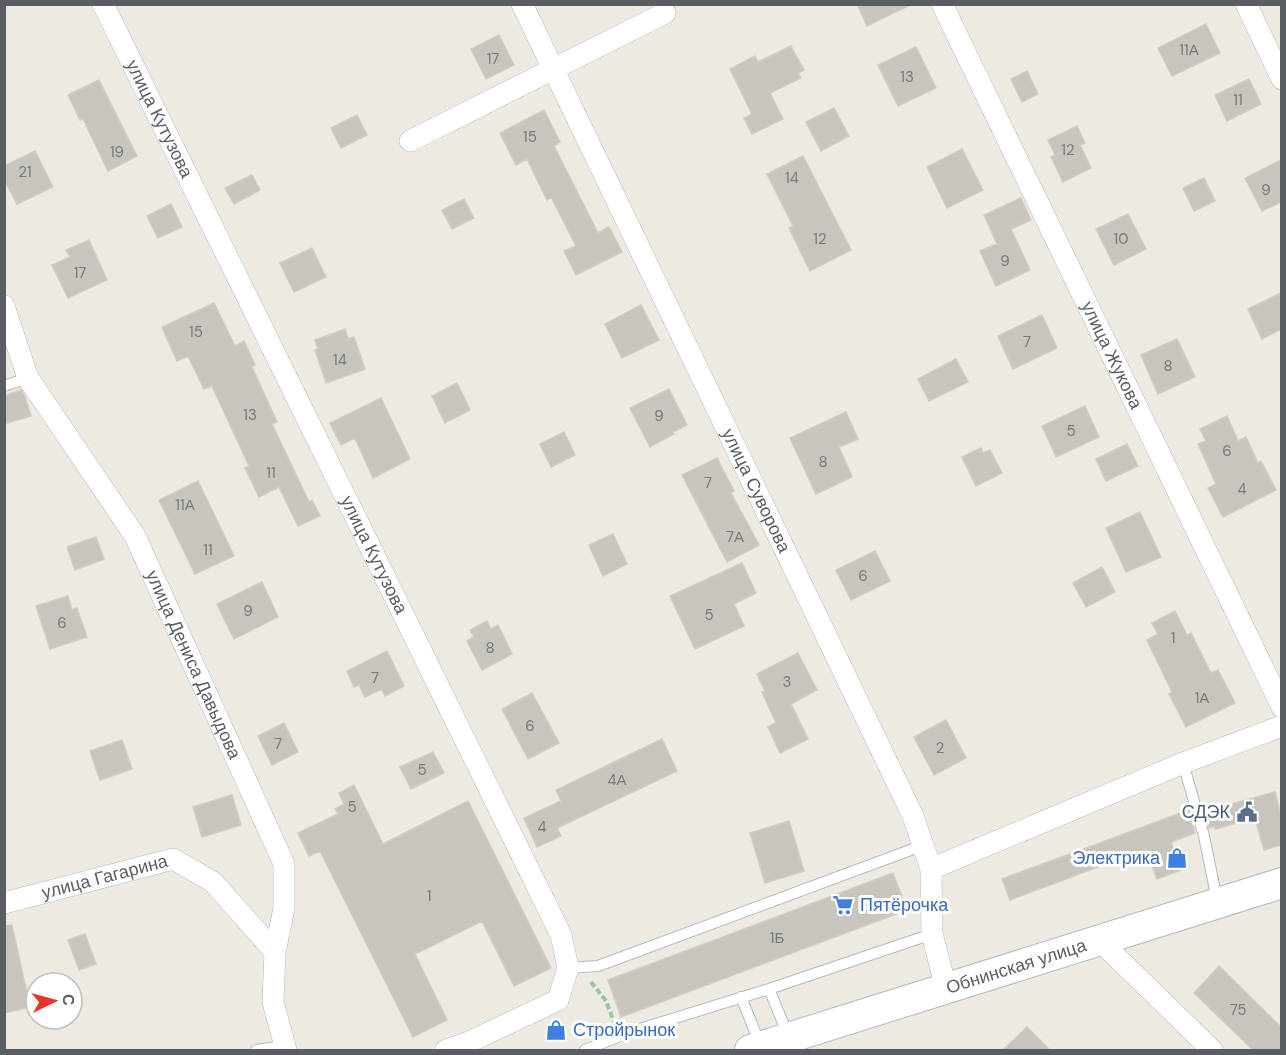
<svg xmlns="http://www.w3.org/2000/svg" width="1286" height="1055" font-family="'DM Sans',sans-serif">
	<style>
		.building { fill: #c8c5bf; stroke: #d2ccc0; stroke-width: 1.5 }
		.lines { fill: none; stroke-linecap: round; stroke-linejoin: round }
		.lane-casing { stroke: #b5b8bc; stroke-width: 12 }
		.street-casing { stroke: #b5b8bc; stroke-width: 22 }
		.secondary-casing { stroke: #b5b9be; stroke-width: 32 }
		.path { stroke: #97c6a3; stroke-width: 4; stroke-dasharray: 6 3; stroke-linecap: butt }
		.lane { stroke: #fff; stroke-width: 10 }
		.street { stroke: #fff; stroke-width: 21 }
		.secondary { stroke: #fff; stroke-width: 30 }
		.labels { text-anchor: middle; stroke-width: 6; stroke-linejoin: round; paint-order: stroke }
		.number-label { font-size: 15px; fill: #76787a }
		.street-label { font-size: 18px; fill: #5a5e63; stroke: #fff }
		.service-label { font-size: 18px; fill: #4e5e75; stroke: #fff; text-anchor: end }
		.shop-label { font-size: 18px; fill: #366cbe; stroke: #fff; text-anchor: start }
	</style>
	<rect width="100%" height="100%" fill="#edeae2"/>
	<path class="building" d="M857 4H912L867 26Z
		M1206 24 1220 53 1172 76 1158 48Z
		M499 35 514 65 486 79 471 49Z
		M791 46 804 70 798 73 801 78 770 93 783 119 752 134 744 118 752 114 730 69 755 56 758 62Z
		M916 47 936 88 898 106 878 65Z
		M1027 71 1038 94 1022 102 1011 79Z
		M1249 79 1261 104 1227 121 1215 95Z
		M99 80 137 156 108 171 83 119 80 120 68 95Z
		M834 108 849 136 821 151 806 122Z
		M544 110 560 142 554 146 598 233 609 227 622 252 576 275 564 251 576 246 551 197 547 200 527 159 516 165 500 133Z
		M357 115 367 135 341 148 331 128Z
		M1077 126 1085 143 1080 145 1091 168 1063 182 1051 157 1055 155 1048 140Z
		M962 149 983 190 947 208 927 167Z
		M35 151 53 187 17 204 4 179V166Z
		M803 156 851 250 810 271 789 228 793 226 767 174Z
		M1281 160V202L1262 211 1245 178Z
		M252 175 260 190 234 204 225 188Z
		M1204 178 1215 201 1194 211 1183 188Z
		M1021 198 1031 220 1011 229 1030 270 996 286 980 251 997 244 984 215Z
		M464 199 474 218 452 229 442 210Z
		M171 204 182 227 158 238 147 216Z
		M1128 214 1146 249 1114 265 1096 229Z
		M89 240 107 280 68 298 52 265 70 257 66 250Z
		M312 248 326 277 294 292 280 263Z
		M1281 293V329L1262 339 1248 309Z
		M214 303 235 346 244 341 255 365 252 367 277 422 272 424 309 502 312 500 320 516 298 526 279 487 259 497 245 468 249 466 212 386 204 389 188 356 177 361 162 327Z
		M641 305 659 340 622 358 605 324Z
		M1042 315 1057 348 1013 369 998 336Z
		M345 329 348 339 354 337 365 369 326 383 315 350 318 349 315 340Z
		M1177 339 1195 377 1158 394 1141 355Z
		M956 359 968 382 929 401 918 379Z
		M457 383 470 410 445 423 432 396Z
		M669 389 687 425 673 432 674 434 650 447 630 408Z
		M21 390 25 396 31 416 4 424V396Z
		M381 398 410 459 373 478 355 438 341 445 330 423Z
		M1085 406 1099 437 1056 457 1042 426Z
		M846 412 858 439 839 447 852 477 816 494 790 438Z
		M1227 416 1238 441 1246 437 1258 463 1261 461 1276 490 1223 517 1208 488 1216 484 1198 444 1206 441 1200 429Z
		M564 432 575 455 551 467 540 444Z
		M1127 444 1138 466 1106 481 1096 459Z
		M981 448 983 453 990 450 1002 473 976 486 962 457Z
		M717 458 734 491 731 493 759 545 727 562 682 475Z
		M198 481 234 556 195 574 159 500Z
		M1140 512 1161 557 1126 572 1106 528Z
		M613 534 627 564 603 576 589 545Z
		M96 537 104 559 75 570 67 547Z
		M875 551 890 581 851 600 836 570Z
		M742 563 756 593 734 604 744 626 695 649 670 596Z
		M1102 567 1115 592 1086 607 1073 583Z
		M262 582 278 617 234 639 217 604Z
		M68 596 72 610 77 608 87 637 50 649 36 606Z
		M1175 611 1187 635 1191 633 1211 673 1218 670 1235 703 1186 727 1169 694 1172 692 1147 640 1158 634 1152 623Z
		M487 621 491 629 498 625 512 654 482 670 467 641 474 637 470 630Z
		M387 651 404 686 385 696 382 689 365 697 359 685 354 687 347 671Z
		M798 653 817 690 791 704 808 739 780 753 768 727 776 723 762 692 765 691 757 674Z
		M532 693 559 743 528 759 502 709Z
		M946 720 966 758 934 775 914 737Z
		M284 723 298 752 272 765 258 736Z
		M662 739 677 771 557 828 561 836 537 847 524 818 561 801 556 790Z
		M122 740 132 769 100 780 90 751Z
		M433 752 444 773 411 789 400 767Z
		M354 785 383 844 468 801 551 968 514 986 482 921 415 954 447 1020 413 1037 320 851 309 856 298 833 338 814 335 809 344 804 339 793Z
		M1275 792 1281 816V845L1264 850 1255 818 1215 829 1214 826 1209 828 1205 811Z
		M232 795 241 825 202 837 193 807Z
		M1189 810 1195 833 1171 842 1181 870 1157 879 1146 849 1010 900 1002 879Z
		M789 821 804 871 765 883 750 833Z
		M893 873 907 910 621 1017 608 980Z
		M12 925 30 1007 4 1013V926Z
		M85 934 96 964 79 970 68 940Z
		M1219 966 1281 1027V1050H1253L1194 993Z
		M1027 1027 1050 1050H1003Z"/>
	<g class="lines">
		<g class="lane-casing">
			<path id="lane" d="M4 386 28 378
				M1183 763 1204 836 1217 900
				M568 968 598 966 924 845
				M769 989 788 1035
				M741 997 760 1044
				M256 1050 285 1046
				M585 1050 630 1032 769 989 932 934"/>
		</g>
		<g class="street-casing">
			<g id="street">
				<path id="s1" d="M103 4 561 935 568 968 558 1000 467 1043 446 1050"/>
				<path id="s2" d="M522 4 913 816 931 869 932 934 946 988"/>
				<path id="s3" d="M942 4 1282 707"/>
				<path d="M1246 4 1282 79"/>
				<path d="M410 141 665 13"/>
				<path id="s4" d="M4 306 28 378 135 536 284 864V908L275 952 273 1002 286 1050"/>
				<path d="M931 869 1183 763 1282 726"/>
				<path id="s5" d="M4 903 173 859 213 882 275 952"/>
				<path d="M1099 940 1212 1050"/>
			</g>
		</g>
		<g class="secondary-casing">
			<g id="secondary">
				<path id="s6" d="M750 1050 1282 883"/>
			</g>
		</g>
		<path class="path" d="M591 982 606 1001 614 1022"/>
		<use href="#lane" class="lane"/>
		<use href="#street" class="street"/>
		<use href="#secondary" class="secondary"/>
	</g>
	<defs>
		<g id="civic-bare" transform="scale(1.62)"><path d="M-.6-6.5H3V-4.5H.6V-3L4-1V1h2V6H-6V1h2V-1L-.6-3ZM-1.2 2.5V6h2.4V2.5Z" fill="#5c6f8a" stroke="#fff" stroke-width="2.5" paint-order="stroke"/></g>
		<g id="shop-bare" transform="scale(1.62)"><path d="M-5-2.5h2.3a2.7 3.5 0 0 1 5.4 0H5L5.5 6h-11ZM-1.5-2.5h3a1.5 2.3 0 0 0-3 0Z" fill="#3f7fe0" stroke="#fff" stroke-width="2.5" paint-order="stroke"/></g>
		<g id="supermarket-bare" transform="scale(1.62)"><path d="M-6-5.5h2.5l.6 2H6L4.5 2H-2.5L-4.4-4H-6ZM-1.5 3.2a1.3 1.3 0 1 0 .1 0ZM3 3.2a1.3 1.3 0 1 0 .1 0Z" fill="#3f7fe0" stroke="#fff" stroke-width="2.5" paint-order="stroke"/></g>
	</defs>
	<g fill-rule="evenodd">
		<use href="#civic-bare" x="1247" y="812"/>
		<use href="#shop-bare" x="1177" y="858"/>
		<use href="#supermarket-bare" x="843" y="905"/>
		<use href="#shop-bare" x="556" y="1030"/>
	</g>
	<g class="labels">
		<g class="number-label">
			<text x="1189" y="55">11А</text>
			<text x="493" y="64">17</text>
			<text x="907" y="82">13</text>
			<text x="1238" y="105">11</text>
			<text x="530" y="142">15</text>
			<text x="1068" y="155">12</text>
			<text x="117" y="157">19</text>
			<text x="25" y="177">21</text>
			<text x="792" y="183">14</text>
			<text x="1266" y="195">9</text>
			<text x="820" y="244">12</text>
			<text x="1121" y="244">10</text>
			<text x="1005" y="266">9</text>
			<text x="80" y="278">17</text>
			<text x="196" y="337">15</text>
			<text x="1027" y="347">7</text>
			<text x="340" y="365">14</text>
			<text x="1168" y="371">8</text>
			<text x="250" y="420">13</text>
			<text x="659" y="421">9</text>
			<text x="1071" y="436">5</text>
			<text x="1227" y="456">6</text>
			<text x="823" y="467">8</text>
			<text x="271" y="478">11</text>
			<text x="708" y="488">7</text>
			<text x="1242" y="494">4</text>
			<text x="185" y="510">11А</text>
			<text x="735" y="542">7А</text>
			<text x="208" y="555">11</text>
			<text x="863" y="581">6</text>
			<text x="248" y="616">9</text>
			<text x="709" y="620">5</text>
			<text x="62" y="628">6</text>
			<text x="1173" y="643">1</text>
			<text x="490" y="653">8</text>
			<text x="375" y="683">7</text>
			<text x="787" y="687">3</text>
			<text x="1202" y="703">1А</text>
			<text x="530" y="731">6</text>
			<text x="278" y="749">7</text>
			<text x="940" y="753">2</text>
			<text x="422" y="775">5</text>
			<text x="617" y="785">4А</text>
			<text x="352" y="812">5</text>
			<text x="542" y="832">4</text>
			<text x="429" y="901">1</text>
			<text x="777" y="943">1Б</text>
			<text x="1238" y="1015">75</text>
		</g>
		<g class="street-label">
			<text dy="6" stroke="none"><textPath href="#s1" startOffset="128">улица Кутузова</textPath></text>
			<text dy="6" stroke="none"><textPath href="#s3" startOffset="390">улица Жукова</textPath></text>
			<text dy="6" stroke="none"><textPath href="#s2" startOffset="540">улица Суворова</textPath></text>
			<text dy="6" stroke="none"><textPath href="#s1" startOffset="614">улица Кутузова</textPath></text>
			<text dy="6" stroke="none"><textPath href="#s4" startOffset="408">улица Дениса Давыдова</textPath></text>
			<text dy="6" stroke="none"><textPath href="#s5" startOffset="104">улица Гагарина</textPath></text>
			<text dy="6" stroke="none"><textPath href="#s6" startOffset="279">Обнинская улица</textPath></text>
		</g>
		<g class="service-label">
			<text x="1230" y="818">СДЭК</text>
		</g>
		<g class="shop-label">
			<text x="1160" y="864" text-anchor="end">Электрика</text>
			<text x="860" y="911">Пятёрочка</text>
			<text x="573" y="1036">Стройрынок</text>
		</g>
	</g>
	<rect width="1286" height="1055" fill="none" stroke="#5a5e63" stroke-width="12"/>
	<g transform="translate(54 1001) rotate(85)"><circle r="28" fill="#ffffff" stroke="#bdbfc1" stroke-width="1.5"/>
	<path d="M0-4.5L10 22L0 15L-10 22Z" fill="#e8342d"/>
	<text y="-9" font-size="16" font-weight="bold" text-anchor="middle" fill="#5a5e63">С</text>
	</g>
</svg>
